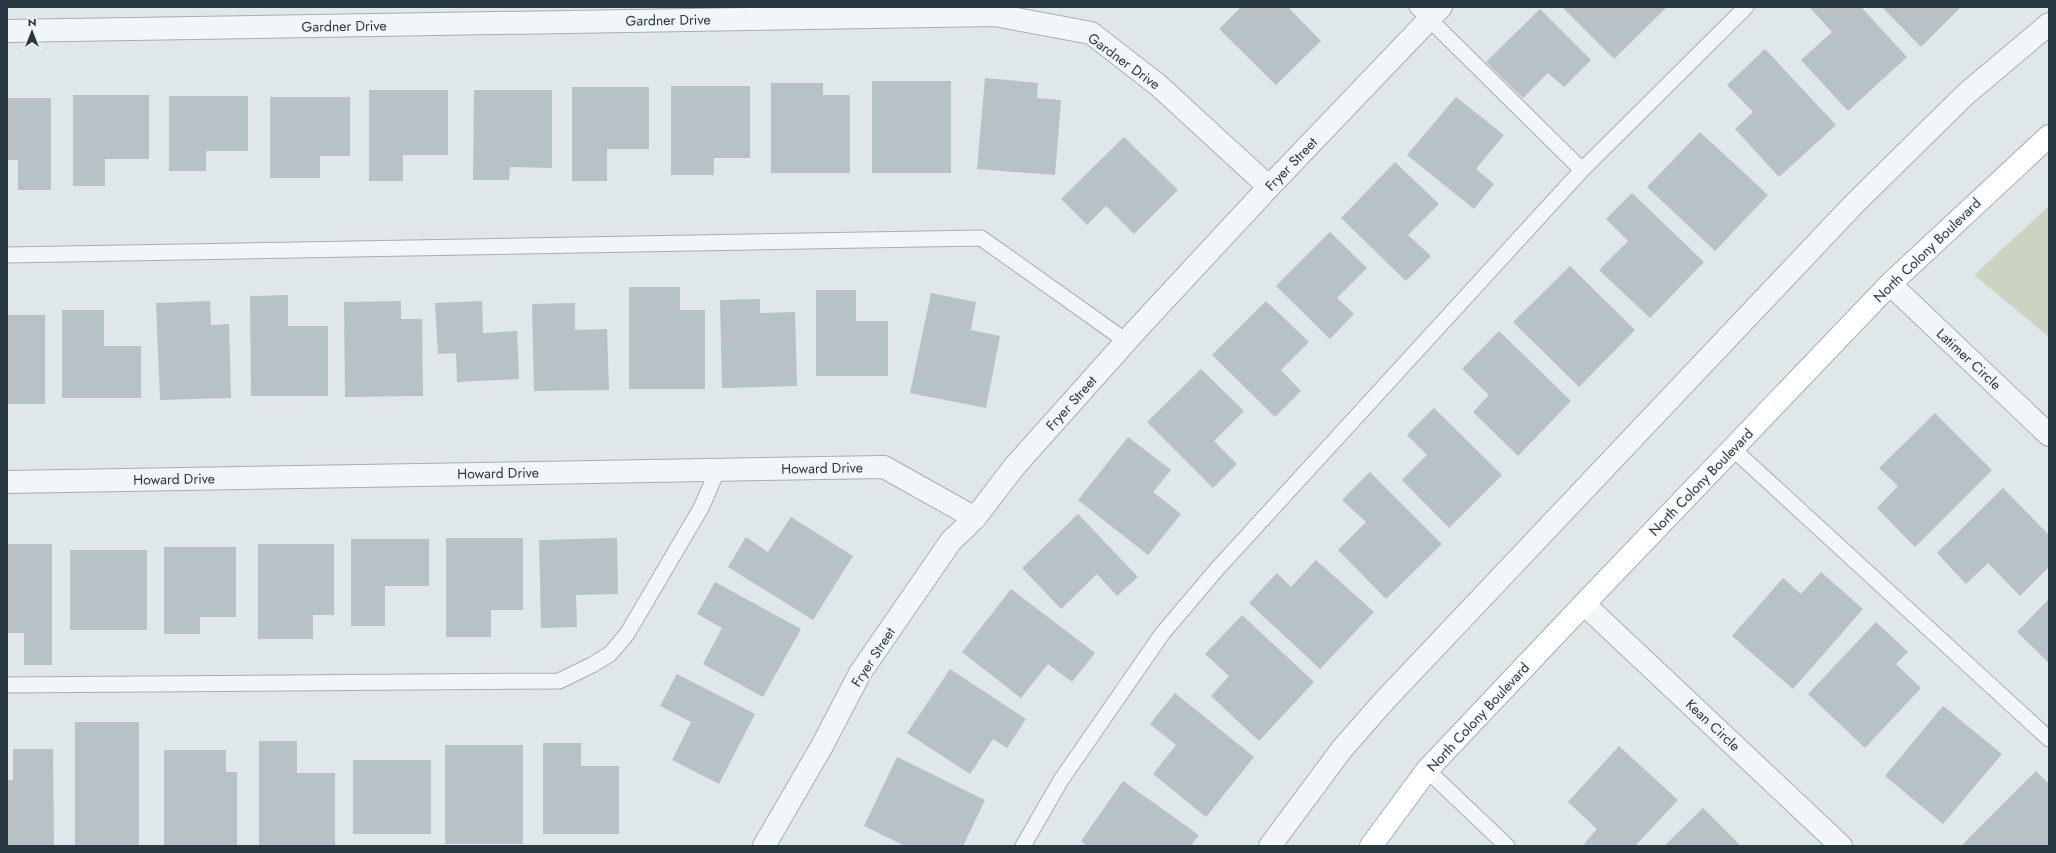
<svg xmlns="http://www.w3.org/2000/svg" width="2056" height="853" font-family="Jost,sans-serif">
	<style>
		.green { fill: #cbd3c1 }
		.building { fill: #b7c1c6 }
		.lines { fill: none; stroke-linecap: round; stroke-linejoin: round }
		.service-casing { stroke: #a5afb3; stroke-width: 17 }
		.minor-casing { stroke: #a5afb3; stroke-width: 24 }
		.secondary-casing { stroke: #a5afb3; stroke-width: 24 }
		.service { stroke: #f3f6f8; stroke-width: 15 }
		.minor { stroke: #f3f6f8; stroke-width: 22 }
		.secondary { stroke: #fff; stroke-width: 22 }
		.labels { text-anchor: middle; stroke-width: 3; stroke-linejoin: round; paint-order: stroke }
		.street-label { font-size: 14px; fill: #293941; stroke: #f0f5f7 }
	</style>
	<rect width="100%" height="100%" fill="#e0e7e9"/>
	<path class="green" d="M2049 206V337L1974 275Z"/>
	<path class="building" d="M1241 7H1288L1321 41 1276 85 1219 29Z
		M1562 7H1667L1614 59Z
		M1812 7H1861L1907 57 1848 111 1801 60 1832 32 1811 9Z
		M1882 7H1961L1921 47Z
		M1540 9 1591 60 1564 87 1548 73 1523 98 1486 62Z
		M1765 49 1836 125 1779 177 1735 129 1753 112 1727 85Z
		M985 78 1038 83 1037 98 1061 100 1055 175 977 169Z
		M872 81H951V173H872Z
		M771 83H823V95H850V173H771Z
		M671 86H750V158H714V175H671Z
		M572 87H649V149H607V181H572Z
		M369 90H448V155H403V181H369Z
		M474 90H552V168L510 167 509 180H473Z
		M73 95H149V159H105V186H73Z
		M169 96H248V151H206V171H169Z
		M270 97H350V156H320V178H270Z
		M1456 97 1504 135 1476 169 1494 184 1474 209 1407 155Z
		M7 98H51V190H18V160H7Z
		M1700 132 1768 195 1715 251 1647 187Z
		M1124 137 1178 190 1134 234 1106 206 1087 225 1061 199Z
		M1395 162 1439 204 1408 235 1431 256 1406 281 1341 218Z
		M1632 193 1704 262 1650 318 1599 270 1628 241 1606 219Z
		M1330 232 1367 268 1337 298 1354 314 1330 339 1276 286Z
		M1570 266 1635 330 1579 387 1513 322Z
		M629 287H680V310H705V389H629Z
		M816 290H856V321H888V376H816Z
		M931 293 976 302 971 330 1000 336 986 408 910 393Z
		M288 295V326H328V396H251L250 296Z
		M760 299V313L795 312 797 386 722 388 720 300Z
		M210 301 211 325 229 324 231 398 160 400 156 303Z
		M401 301V319H422L423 396 345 397 344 302Z
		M482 301 483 333 517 331 519 379 457 382 456 353 438 354 435 303Z
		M1266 301 1309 342 1281 370 1301 391 1275 417 1212 355Z
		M575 303V330L607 329 609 390 534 391 532 304Z
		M62 310H104V346H141V398H62Z
		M7 315H45V404H7Z
		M1499 331 1571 401 1518 456 1473 412 1489 395 1462 369Z
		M1201 369 1244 411 1214 441 1237 464 1213 488 1147 422Z
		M1434 408 1502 475 1449 528 1402 480 1427 455 1407 435Z
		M1935 413 1992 470 1915 547 1877 508 1898 486 1879 468Z
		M1128 437 1171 470 1153 492 1181 514 1148 555 1078 500Z
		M1370 472 1442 544 1386 599 1338 550 1366 522 1342 500Z
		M2003 488 2049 535V567L2020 596 1988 563 1966 584 1937 553Z
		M1078 514 1138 577 1117 596 1097 574 1061 609 1022 568Z
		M791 517 853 556 813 620 728 567 746 537 768 552Z
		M446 538H523V610H491V637H446Z
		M617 538 618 594 576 595 577 627 541 628 539 540Z
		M351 539H429V586H385V626H351Z
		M7 544H52V665H24V633H7Z
		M258 544H334V615H313V639H258Z
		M164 547H236V617H200V634H164Z
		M70 550H147V630H70Z
		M1316 560 1374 612 1320 669 1249 603 1277 573 1291 587Z
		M1821 572 1863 609 1793 689 1732 636 1783 578 1801 594Z
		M715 582 801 629 763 697 703 664 722 628 697 614Z
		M1011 589 1095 653 1072 682 1048 664 1021 698 962 652Z
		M2049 599V663L2017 632Z
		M1242 615 1314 682 1259 741 1211 696 1229 676 1205 654Z
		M1876 622 1908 652 1896 664 1921 688 1865 748 1808 694Z
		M950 669 1026 719 1007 748 993 739 970 774 907 733Z
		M677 674 755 714 719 784 672 760 691 722 660 706Z
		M1175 693 1254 757 1206 817 1153 774 1176 745 1150 724Z
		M1943 706 2002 754 1943 824 1885 776Z
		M75 722H139V845H75Z
		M259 741H297V773H335V845H259Z
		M543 743H581V766H619V834H543Z
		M445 745H523V844H445Z
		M1619 746 1678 800 1635 846H1586L1584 844 1597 829 1568 802Z
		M13 749H53L54 846H7V780H13Z
		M164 750H226V772H237V846H164Z
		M897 757 985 800 963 846H905L864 826Z
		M353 760H431V834H353Z
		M2036 771 2049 784V846H1961Z
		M1123 781 1199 835 1191 846H1087L1081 841Z
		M1703 808 1741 846H1664Z"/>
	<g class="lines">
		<g class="service-casing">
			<path id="service" d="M1417 7 1582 170
				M7 255 981 238 1126 341
				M1733 449 2049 739
				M7 685 559 681 592 665 610 654 627 634 701 508 718 469
				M1427 770 1507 846
				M1023 846 1061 780 1162 634 1217 569 1582 170 1746 7"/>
		</g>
		<g class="minor-casing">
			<path id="minor" d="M7 31 995 15 1091 33 1158 85 1269 187
				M1890 284 2049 435
				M7 482 884 467 975 518
				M1584 604 1841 846
				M764 846 822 746 860 673 951 541 975 518 1014 467 1139 327 1269 187 1441 7
				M1270 846 1342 749 1385 700 1855 203 1966 94 2049 24"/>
		</g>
		<g class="secondary-casing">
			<path id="secondary" d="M1371 846 1427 770 1584 604 1890 284 2049 136"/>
		</g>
		<use href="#service" class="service"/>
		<use href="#minor" class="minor"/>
		<use href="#secondary" class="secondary"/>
	</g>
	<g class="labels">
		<g class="street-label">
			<text transform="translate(668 20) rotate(-1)" y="5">Gardner Drive</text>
			<text transform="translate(344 26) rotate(-1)" y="5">Gardner Drive</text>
			<text transform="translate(1124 61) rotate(36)" y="5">Gardner Drive</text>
			<text transform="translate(1291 164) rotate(-46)" y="5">Fryer Street</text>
			<text transform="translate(1927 250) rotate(-44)" y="5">North Colony Boulevard</text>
			<text transform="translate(1969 359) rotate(43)" y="5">Latimer Circle</text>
			<text transform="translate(1071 403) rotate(-48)" y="5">Fryer Street</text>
			<text transform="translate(822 468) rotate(-1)" y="5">Howard Drive</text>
			<text transform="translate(498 473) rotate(-1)" y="5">Howard Drive</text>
			<text transform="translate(174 479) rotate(-1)" y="5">Howard Drive</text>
			<text transform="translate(1701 482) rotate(-46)" y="5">North Colony Boulevard</text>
			<text transform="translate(873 657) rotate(-57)" y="5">Fryer Street</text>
			<text transform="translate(1478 717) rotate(-47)" y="5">North Colony Boulevard</text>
			<text transform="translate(1713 725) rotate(43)" y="5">Kean Circle</text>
		</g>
	</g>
	<rect width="2056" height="853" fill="none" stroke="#293941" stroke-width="16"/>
	<g transform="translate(32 32)" stroke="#f0f5f7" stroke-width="3" paint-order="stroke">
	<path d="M0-3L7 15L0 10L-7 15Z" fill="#293941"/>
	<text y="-6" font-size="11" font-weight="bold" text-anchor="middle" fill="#293941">N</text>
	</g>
</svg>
